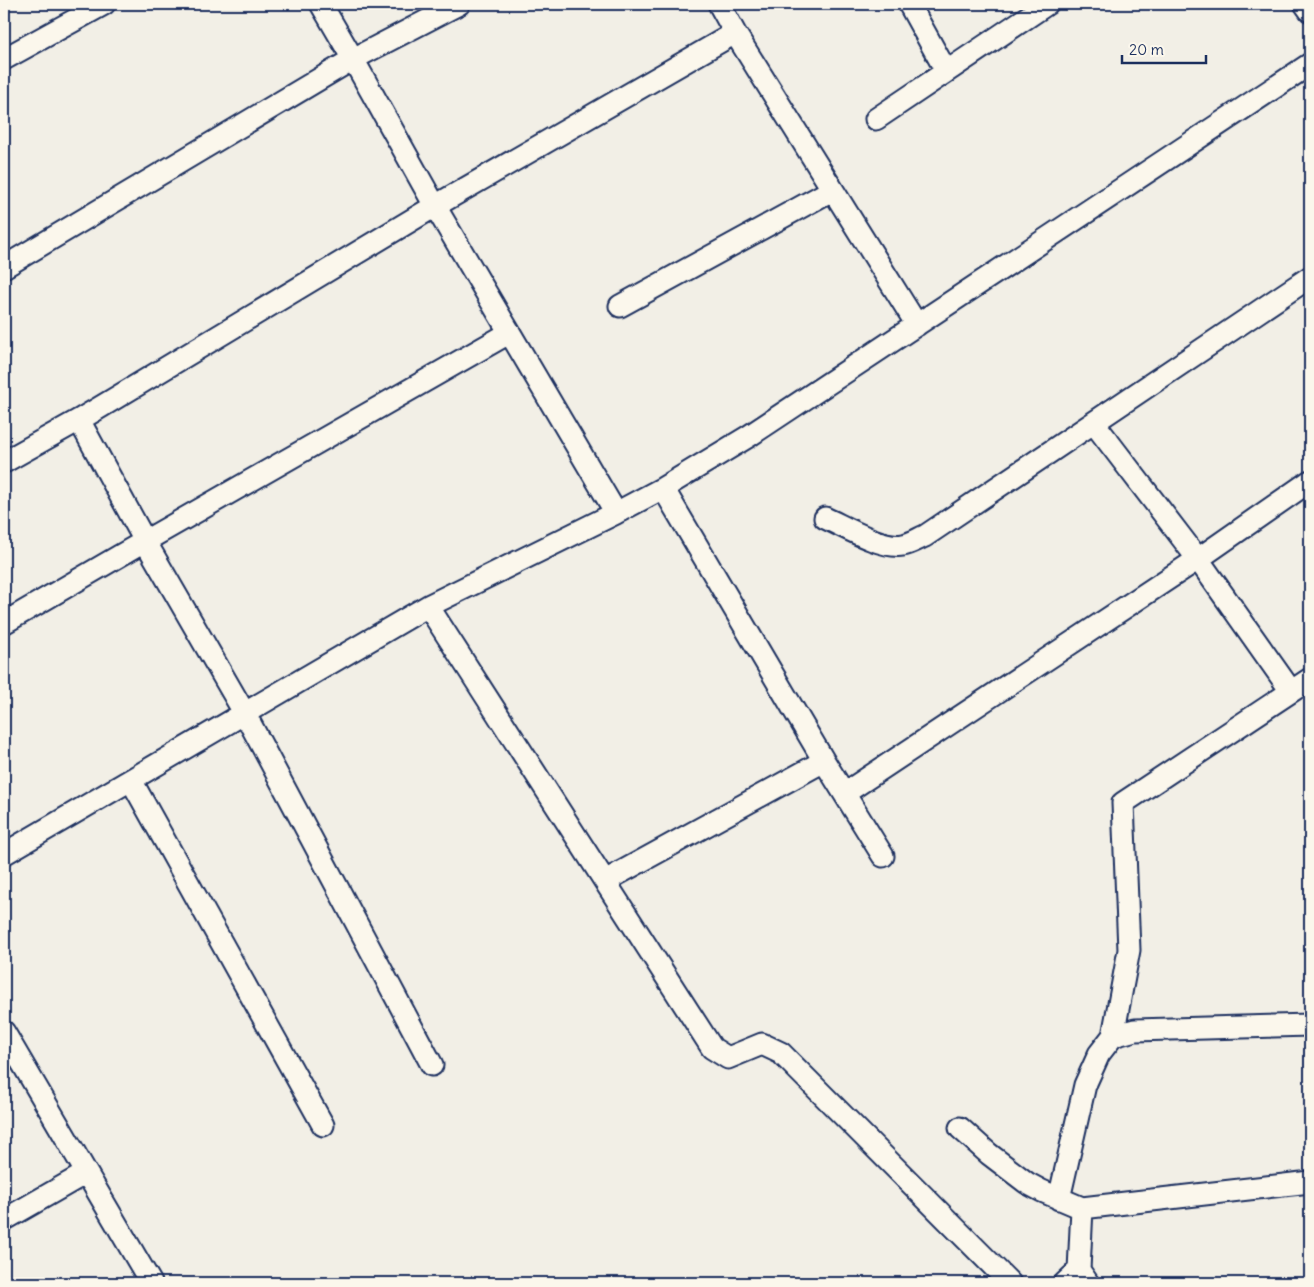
<svg xmlns="http://www.w3.org/2000/svg" width="1314" height="1287" font-family="Delius,sans-serif">
	<style>
		.lines { fill: none; stroke-linecap: round; stroke-linejoin: round }
		.minor-casing { stroke: #1b2f5e; stroke-width: 25 }
		.minor { stroke: #fbf7ec; stroke-width: 21 }
	</style>
	<rect width="100%" height="100%" fill="#f2efe6"/>
	<filter id="ink" filterUnits="userSpaceOnUse"><feTurbulence type="fractalNoise" baseFrequency=".02" numOctaves="2"/><feDisplacementMap in="SourceGraphic" scale="10" xChannelSelector="R" yChannelSelector="G"/><feConvolveMatrix kernelMatrix="1 2 1 2 8 2 1 2 1" color-interpolation-filters="sRGB"/></filter>
	<g filter="url(#ink)">
		<g class="lines">
			<g class="minor-casing">
				<path id="minor" d="M321 4 353 59 435 206 616 513
					M719 4 735 33 917 325
					M909 4 946 71
					M1305 4 1310 11
					M4 59 104 4
					M876 119 1047 4
					M4 267 353 59 459 4
					M620 306 832 190
					M79 420 145 541 245 714 432 1065
					M1094 423 1198 559 1291 691
					M4 462 79 420 435 206 735 33
					M825 518C845 527 882 549 903 545 910 544 918 539 925 536L1310 277
					M428 606 712 1048 728 1058 762 1044 781 1053 1010 1283
					M4 623 145 541 509 333
					M824 761 883 856
					M131 780 323 1125
					M845 793 1198 559 1310 481
					M4 854 428 606 616 513 663 488 749 436 1310 64
					M605 881 824 761 663 488
					M4 1032 151 1283
					M1113 1036 1129 950 1123 803 1310 679
					M960 1128 989 1154 1027 1183 1042 1191 1082 1208 1310 1182
					M1059 1199 1085 1085 1099 1054 1113 1036 1135 1030 1310 1025
					M4 1220 86 1173
					M1079 1270 1082 1208
					M1065 1283 1079 1270 1088 1283"/>
			</g>
			<use href="#minor" class="minor"/>
		</g>
	</g>
	<rect width="1314" height="1287" fill="none" stroke="#fbf7ec" stroke-width="20"/>
	<rect x="10" y="10" width="1294" height="1267" fill="none" stroke="#1b2f5e" stroke-width="2" filter="url(#ink)"/>
	<path d="M1122 55v8h84v-8" fill="none" stroke="#1b2f5e" stroke-width="2.5"/>
	<text x="1129" y="55" font-size="15" fill="#1b2f5e" stroke="#fbf7ec" stroke-width="4" paint-order="stroke">20 m</text>
</svg>
